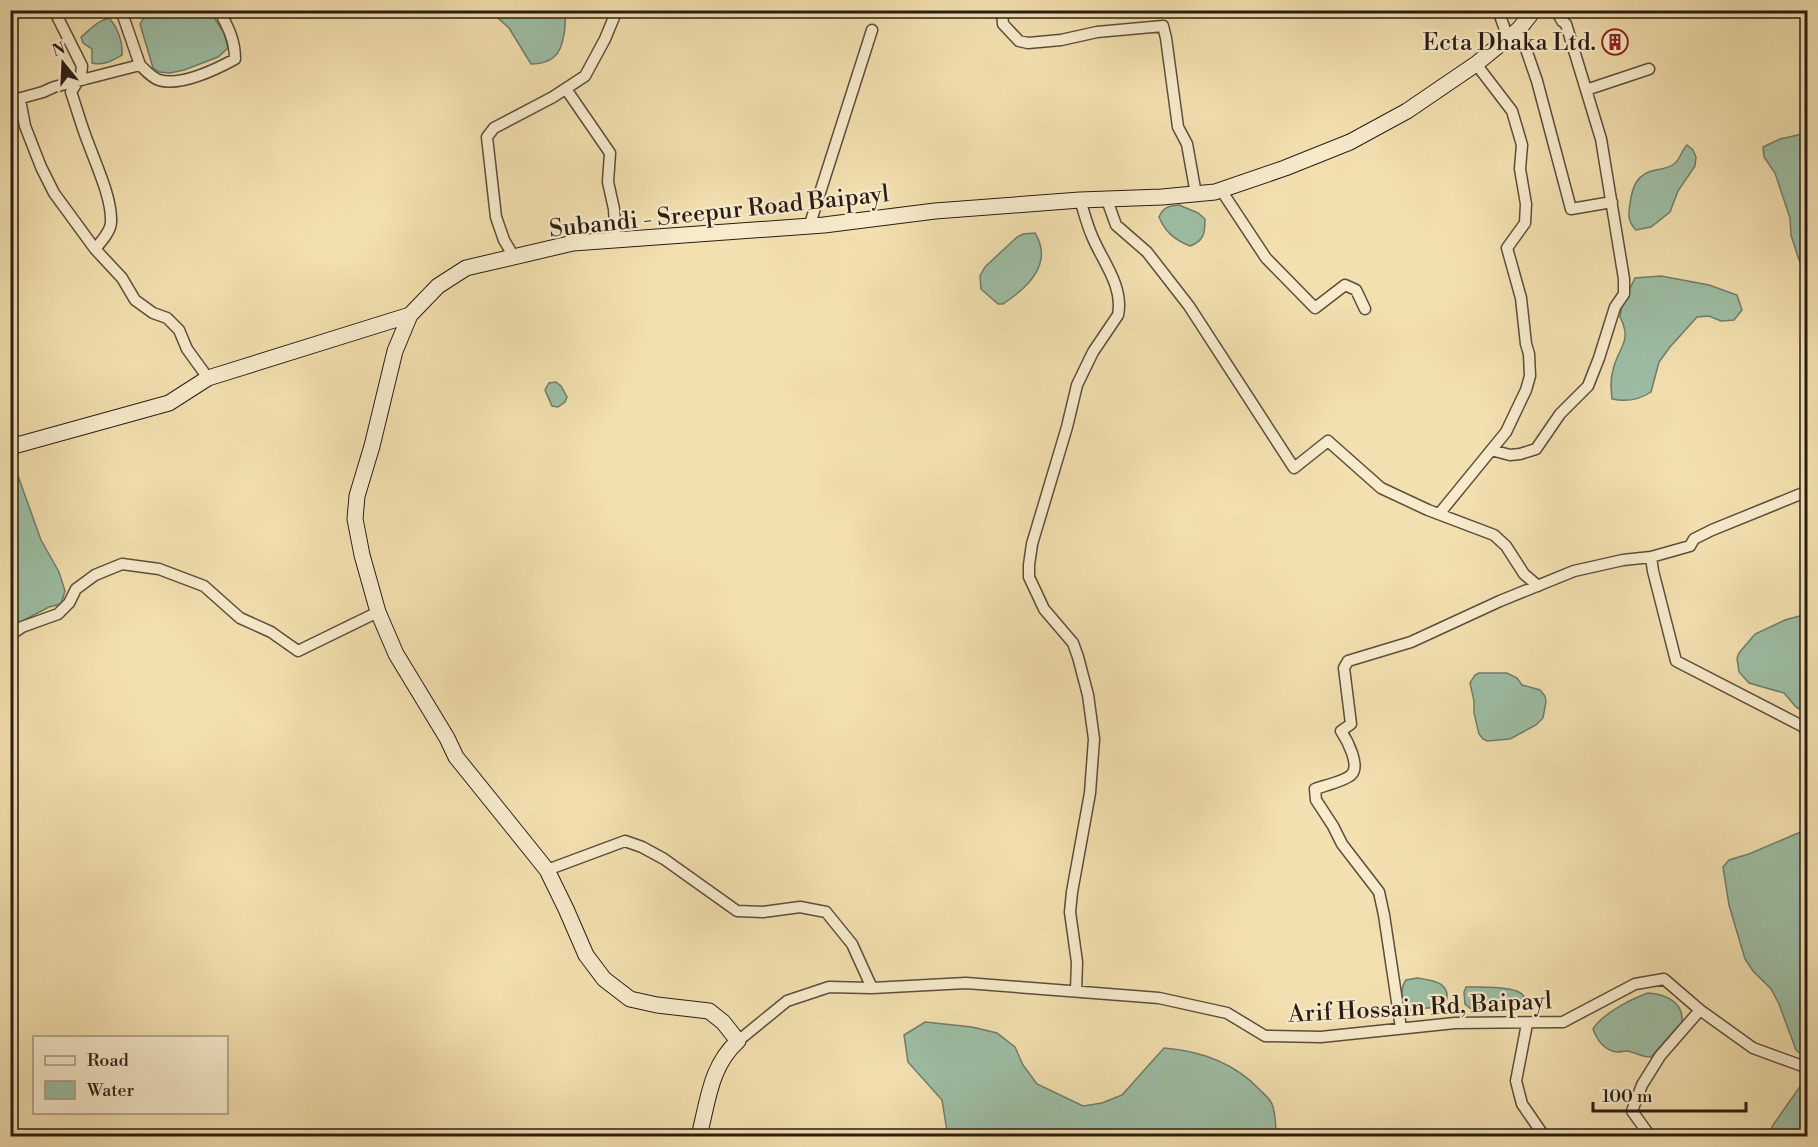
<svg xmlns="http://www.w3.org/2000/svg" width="1818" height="1147" font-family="'Libre Bodoni',serif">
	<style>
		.water { fill: #9dbea5; stroke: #6f7d6b; stroke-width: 1.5 }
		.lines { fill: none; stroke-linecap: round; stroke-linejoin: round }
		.street-casing { stroke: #5c4d3c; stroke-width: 13 }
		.secondary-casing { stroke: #2a1c15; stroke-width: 17 }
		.street { stroke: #f7ebcc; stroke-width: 10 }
		.secondary { stroke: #f7ebcc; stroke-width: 15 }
		.labels { text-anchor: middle; stroke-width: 4.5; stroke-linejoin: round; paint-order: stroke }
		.poi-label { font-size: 24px; fill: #2a1c15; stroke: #f7ebcc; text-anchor: end }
		.street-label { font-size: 24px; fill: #2a1c15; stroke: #f7ebcc }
	</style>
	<rect width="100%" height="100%" fill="#f3e0b0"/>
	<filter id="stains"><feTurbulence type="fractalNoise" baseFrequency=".00333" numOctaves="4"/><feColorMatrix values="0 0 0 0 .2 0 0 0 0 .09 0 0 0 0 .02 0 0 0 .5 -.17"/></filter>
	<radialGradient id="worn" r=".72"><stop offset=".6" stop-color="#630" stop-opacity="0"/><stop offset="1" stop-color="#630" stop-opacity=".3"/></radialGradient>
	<path class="water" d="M148 11H210L224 33 228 48 218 57 184 70 170 73 159 72 153 68 140 24Z
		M490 11H564C567 22 564 49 554 57 547 63 540 64 531 64L509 28Z
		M109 18C118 28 123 42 122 55 111 61 104 66 92 63V49L83 43 81 37C91 29 97 21 109 18Z
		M1807 133H1808L1807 276 1799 260 1791 235 1790 218 1775 173 1764 157 1763 147 1780 139Z
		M1687 145 1693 150 1696 157 1695 166 1678 191 1670 212 1651 227 1636 230C1628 222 1628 215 1630 204 1632 187 1637 173 1656 170 1662 169 1669 168 1674 164 1680 160 1681 151 1687 145Z
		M1179 205 1198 213 1205 219C1205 233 1204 241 1190 246 1175 240 1165 232 1159 217 1163 207 1169 206 1179 205Z
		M1035 233C1054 264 1027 288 1003 304H998L981 289 980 276 985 267 1017 237 1023 234Z
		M1661 276 1709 285 1737 295 1742 310 1734 320 1721 321 1709 316 1697 317 1670 347 1659 362 1651 392C1639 400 1626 402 1612 399 1611 389 1610 380 1613 370 1618 347 1633 342 1620 317L1622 305 1635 278Z
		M556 382 561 386 567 397 565 402 558 407 552 406 545 390 549 383Z
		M11 471 17 473 41 540 59 572 65 591 61 604 49 607 11 627Z
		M1807 614V714L1796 707 1784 693 1749 683 1739 672 1737 658 1739 653 1755 634 1785 620Z
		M1479 673H1507L1517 678 1522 685 1540 690 1545 696 1546 702 1543 718 1536 725 1510 739 1487 741 1483 739 1479 734 1474 713V701L1470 683 1475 675Z
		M1803 831H1808L1807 1059 1796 1050 1779 1004 1771 989 1753 971 1745 959 1729 905 1723 867 1729 860 1749 854Z
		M1417 978C1431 980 1452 982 1446 1002L1438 1007 1408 1010C1401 1002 1400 988 1406 980Z
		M1466 987C1478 987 1540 984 1521 1007L1504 1010 1491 1008 1471 1009 1465 1004 1464 992Z
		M1648 993C1665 994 1684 1002 1682 1022L1651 1057C1640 1057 1636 1052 1627 1051 1624 1051 1620 1052 1617 1052 1605 1051 1597 1040 1593 1029 1602 1014 1631 999 1648 993Z
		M925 1022 972 1027 997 1033 1015 1047 1023 1065 1037 1084 1083 1106 1102 1103 1122 1095 1164 1048C1200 1051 1234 1062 1260 1090 1264 1094 1270 1099 1272 1104 1276 1114 1275 1126 1277 1136H993L976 1132 947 1131 942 1100 908 1062 904 1035Z
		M1803 1085H1807V1136H1768L1773 1125 1799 1088Z"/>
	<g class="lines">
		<g class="street-casing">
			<path id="street" d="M54 10 82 66 81 76 71 92C77 109 82 128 89 145 97 167 112 199 111 222 111 231 101 242 95 249
				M121 10 140 65
				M1002 10 1003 24 1019 41 1028 43 1061 40 1097 32 1163 26 1166 38 1178 127 1187 144 1196 194
				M1498 10 1508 38
				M1519 29 1537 81 1571 209 1612 202
				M566 89 610 153 608 182 614 209 616 240
				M1586 90 1649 69
				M14 100 43 92 54 87 140 65C146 71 152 78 159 80 180 87 217 69 235 59 235 40 228 27 219 10
				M10 102 14 100 21 105 25 126 41 167 54 193 95 249 122 278 135 300 153 313 167 318 179 330 187 349 208 378
				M1221 190 1266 258 1315 308 1345 285 1356 290 1365 309
				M1107 200 1116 225 1147 252 1189 306 1294 468 1328 441 1381 488 1428 510 1494 535 1506 546 1524 574 1538 586
				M809 227 872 30
				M514 257 504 240 496 217 487 137 494 128 553 97 585 76 605 39 617 10
				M1491 450 1510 455 1520 454 1536 449 1560 414 1588 386 1599 358 1615 307 1624 294V279L1601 139 1566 24 1562 21 1556 10
				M1439 514 1506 432 1526 390 1530 376 1529 354 1526 344 1521 298 1507 248 1525 223 1526 204 1520 169 1522 145 1512 111 1476 64
				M1651 557 1653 571 1676 661 1802 726 1808 733
				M10 635 22 627 58 614 69 603 76 589 95 575 122 564 159 569 204 586 240 618 271 632 298 651 378 612
				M547 870 625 841 642 847 664 859 737 911 763 912 800 907 826 912 852 944 872 988
				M1076 991 1077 962 1070 912 1072 892 1090 793 1094 739 1088 695 1078 657 1073 643 1044 609 1029 577V565L1032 544 1067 427 1077 385 1093 352 1118 315C1124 286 1102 261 1092 236 1087 225 1084 212 1080 200
				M1527 1024 1516 1081 1522 1104 1544 1136
				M1401 1028 1384 915 1379 892 1342 844 1333 826 1316 800 1315 789C1323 786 1345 781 1351 775 1361 766 1347 740 1341 731L1351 724 1344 668 1348 661 1411 642 1500 601 1574 571 1623 560 1651 557 1690 546 1694 539 1712 530 1808 491
				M738 1041 787 1001 829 987 872 988 966 983 1159 998 1227 1013 1265 1036 1321 1037 1455 1023 1563 1022 1635 984 1664 979 1700 1010 1753 1048 1808 1068
				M1650 1136 1632 1111 1642 1085 1660 1056 1700 1010"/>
		</g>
		<g class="secondary-casing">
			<path id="secondary" d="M10 447 169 403 208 378 410 315
				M699 1136C708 1102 710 1066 738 1041L723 1022 709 1011 657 1005 630 999 604 979 586 955 566 909 547 870 456 757 447 738 396 654 378 612 362 555 355 519 357 496 372 446 395 351 410 315 438 286 466 268 573 243 824 225 935 211 1080 200 1162 197 1215 192 1285 168 1350 142 1407 111 1476 64 1519 29 1534 10"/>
		</g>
		<use href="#street" class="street"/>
		<use href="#secondary" class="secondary"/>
	</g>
	<defs>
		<g id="building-ring" transform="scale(1.35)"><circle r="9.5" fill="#f7ebcc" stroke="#8f2418" stroke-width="1.5"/><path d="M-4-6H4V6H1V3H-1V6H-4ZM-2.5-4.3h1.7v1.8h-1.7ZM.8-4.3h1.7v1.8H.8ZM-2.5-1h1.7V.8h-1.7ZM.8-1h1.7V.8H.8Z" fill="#8f2418"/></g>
	</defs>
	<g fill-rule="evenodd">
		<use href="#building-ring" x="1615" y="42"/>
	</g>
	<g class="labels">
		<g class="poi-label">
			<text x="1596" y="50">Ecta Dhaka Ltd.</text>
		</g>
		<g class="street-label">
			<text transform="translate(719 211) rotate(-6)" y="8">Subandi - Sreepur Road Baipayl</text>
			<text transform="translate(1420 1007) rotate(-3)" y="8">Arif Hossain Rd, Baipayl</text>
		</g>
	</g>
	<rect width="1818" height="1147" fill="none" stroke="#f3e0b0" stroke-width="36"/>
	<rect x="12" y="12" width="1794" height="1123" fill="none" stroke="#2a1c15" stroke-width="3"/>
	<rect x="18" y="18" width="1782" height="1111" fill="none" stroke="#2a1c15" stroke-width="1.5"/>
	<rect x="33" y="1036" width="195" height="78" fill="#f7ebcc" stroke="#a59883" stroke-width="1.5"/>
	<rect x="45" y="1056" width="30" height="9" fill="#f7ebcc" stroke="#a59883" stroke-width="1.5"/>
	<text x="87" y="1066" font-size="18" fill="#2a1c15">Road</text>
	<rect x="45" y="1081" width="30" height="18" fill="#9dbea5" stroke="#a59883" stroke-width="1.5"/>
	<text x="87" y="1096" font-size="18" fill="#2a1c15">Water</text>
	<g transform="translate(63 63) rotate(342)" stroke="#f7ebcc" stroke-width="4.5" paint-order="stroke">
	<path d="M0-4.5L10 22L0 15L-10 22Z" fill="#2a1c15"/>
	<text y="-9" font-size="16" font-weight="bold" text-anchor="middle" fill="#2a1c15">N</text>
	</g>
	<path d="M1593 1102v9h153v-9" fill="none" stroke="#2a1c15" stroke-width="3"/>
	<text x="1602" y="1102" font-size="18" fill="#2a1c15" stroke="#f7ebcc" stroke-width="4.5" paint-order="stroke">100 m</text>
	<rect width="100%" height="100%" filter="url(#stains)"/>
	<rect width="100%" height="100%" fill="url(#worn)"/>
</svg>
